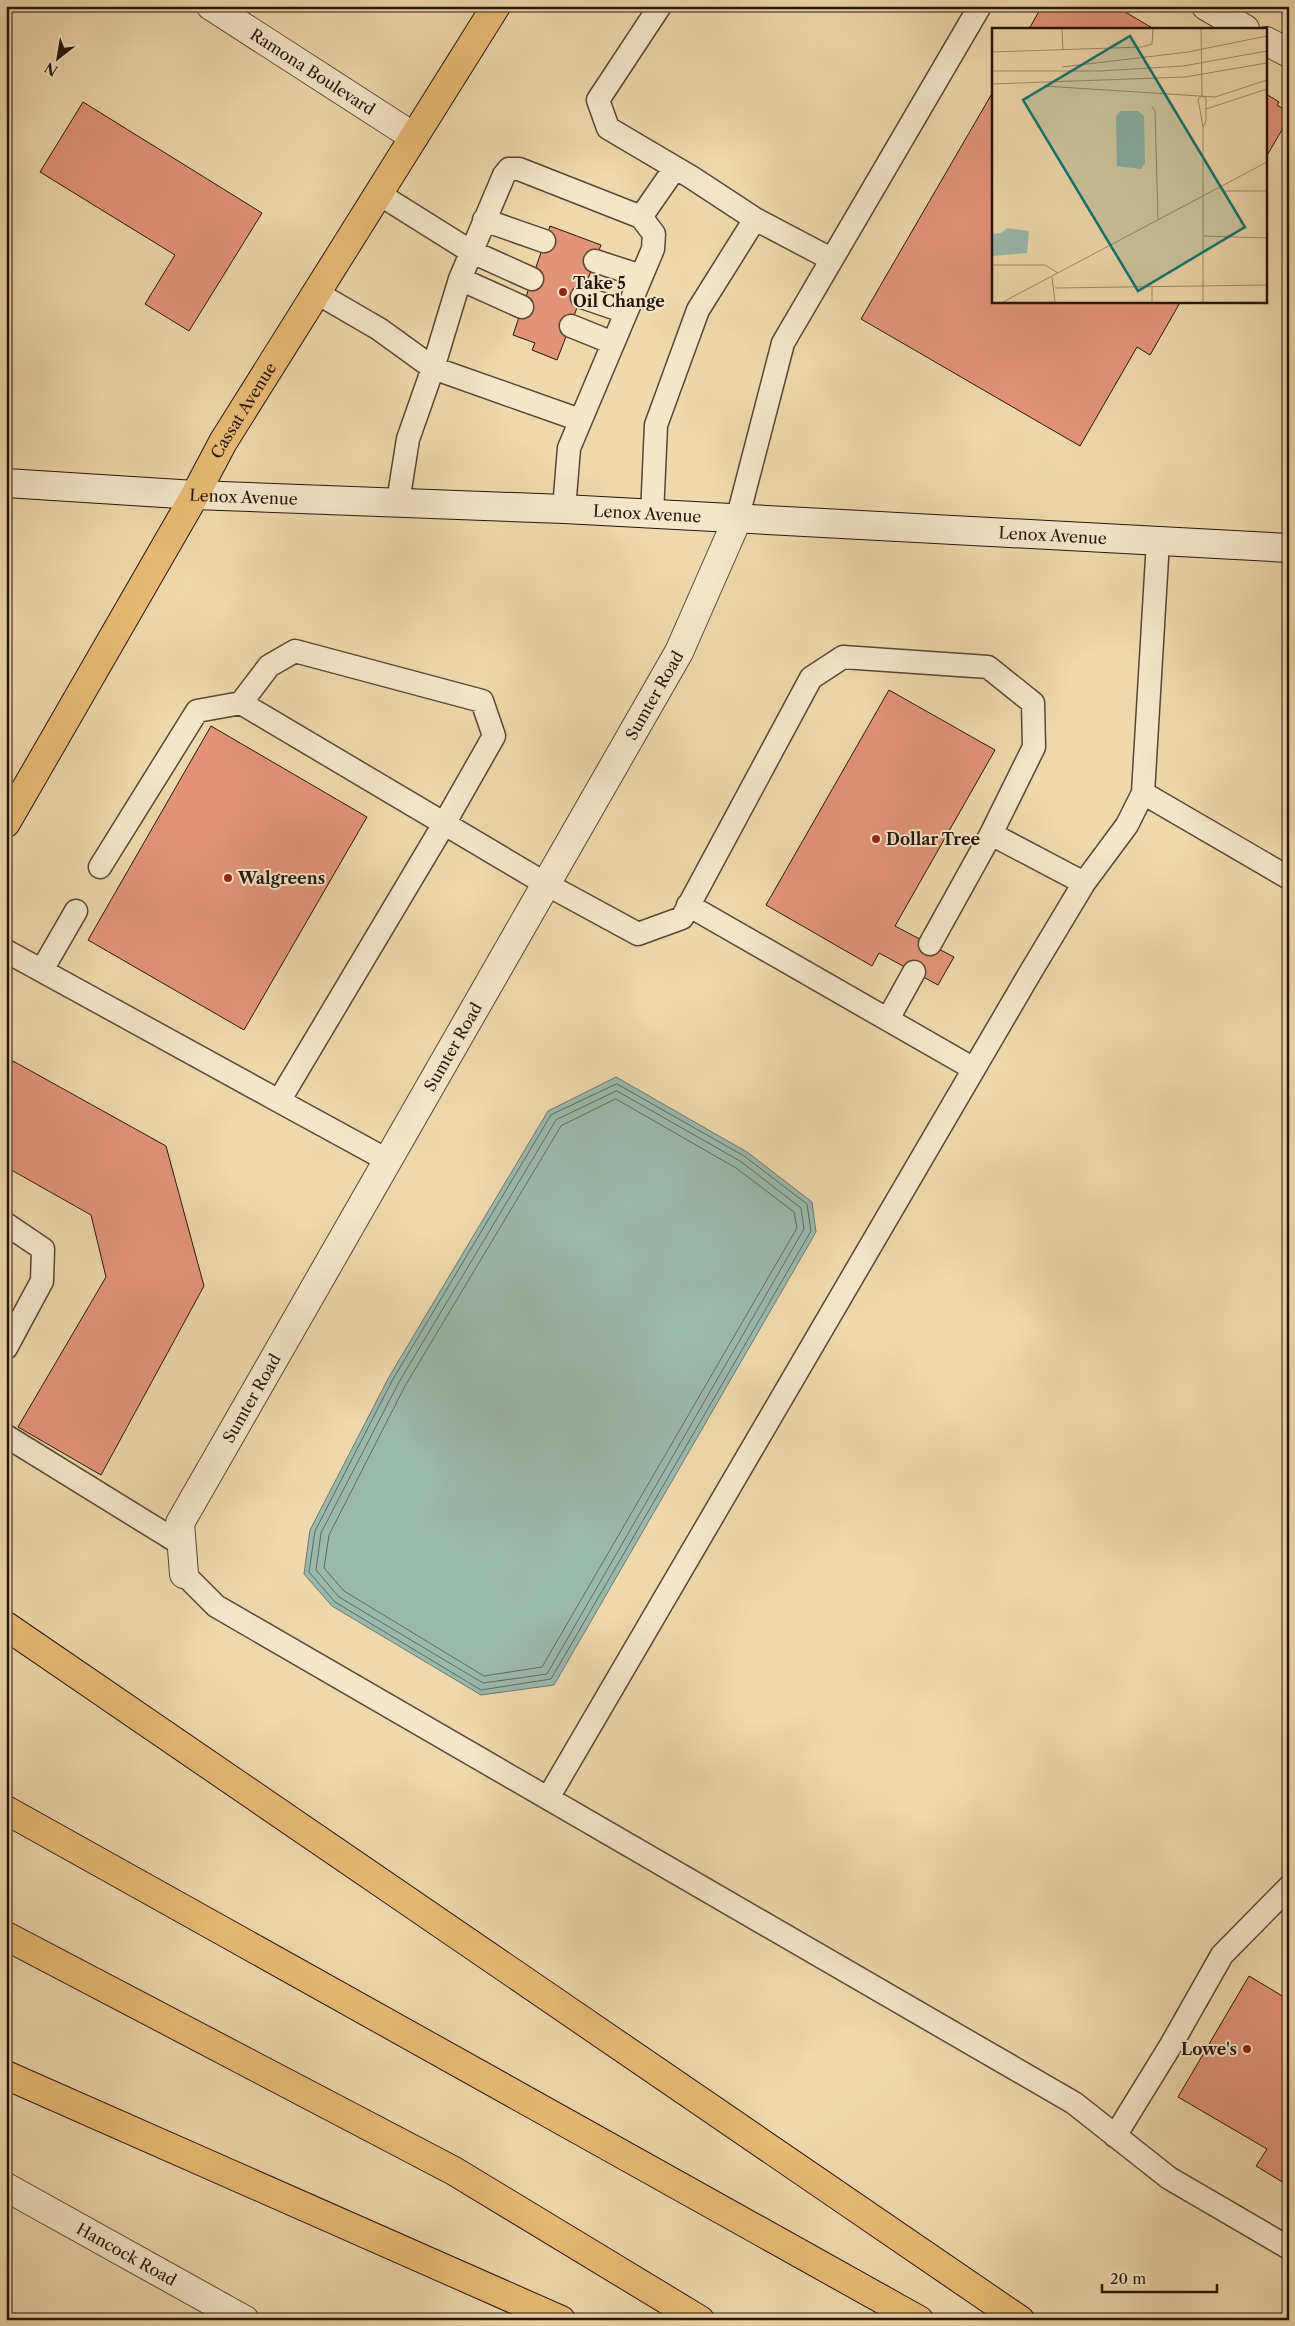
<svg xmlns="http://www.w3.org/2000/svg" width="1295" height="2326" font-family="'Libre Caslon Text',serif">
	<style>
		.water { fill: #9ab9ad; stroke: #6c776d }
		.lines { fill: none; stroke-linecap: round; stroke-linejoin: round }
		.shore { stroke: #60675c; stroke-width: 1 }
		.building { fill: #e2947b; stroke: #27150c }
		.lane-casing { stroke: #594634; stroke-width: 25 }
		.street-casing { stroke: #594634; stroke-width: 30 }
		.secondary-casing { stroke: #27150c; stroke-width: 30 }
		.primary-casing { stroke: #27150c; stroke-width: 30 }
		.highway-casing { stroke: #27150c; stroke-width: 30 }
		.lane { stroke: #f5e6ca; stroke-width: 22 }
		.street { stroke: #f5e6ca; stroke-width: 28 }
		.secondary { stroke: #f5e6ca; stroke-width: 28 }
		.primary { stroke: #e8bc76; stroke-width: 28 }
		.highway { stroke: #e8bc76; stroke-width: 28 }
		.poi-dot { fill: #8f2418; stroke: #f5e6ca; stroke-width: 2 }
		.labels { text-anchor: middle; stroke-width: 4; stroke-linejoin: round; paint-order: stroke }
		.street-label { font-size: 16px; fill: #27150c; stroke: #f5e6ca }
		.poi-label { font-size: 16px; font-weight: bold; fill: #27150c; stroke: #f5e6ca; text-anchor: start }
		.inset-road { fill: none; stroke: #9f8a6d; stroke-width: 1 }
		.view { fill: #0f766e; fill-opacity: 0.15; stroke: #0f766e; stroke-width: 2.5 }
		.inset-edge { fill: none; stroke: #27150c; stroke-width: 2.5 }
	</style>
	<rect width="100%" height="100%" fill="#efd8ad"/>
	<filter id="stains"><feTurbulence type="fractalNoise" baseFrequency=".004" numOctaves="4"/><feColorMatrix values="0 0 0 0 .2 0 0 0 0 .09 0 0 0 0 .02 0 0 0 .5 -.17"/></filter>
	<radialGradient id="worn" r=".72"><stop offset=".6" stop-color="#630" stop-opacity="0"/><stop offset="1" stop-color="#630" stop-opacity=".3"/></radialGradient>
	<path class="water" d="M616 1077 747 1152 812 1202 816 1232 554 1685 481 1695 332 1606 304 1574 310 1530 389 1377 548 1111Z"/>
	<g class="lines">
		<path class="shore" d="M617 1084 744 1156 807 1204 811 1231 551 1679 481 1690 335 1602 309 1572 315 1531 393 1379 551 1115Z
			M617 1091 740 1161 801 1208 804 1229 547 1674 483 1683 339 1597 316 1570 321 1533 399 1382 556 1120Z
			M616 1099 736 1168 794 1212 797 1228 542 1667 484 1676 344 1591 324 1568 329 1535 405 1386 561 1126Z"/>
	</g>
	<path class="building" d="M1042 6H1115L1154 29H1029Z
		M994 90V301H1181L1150 355 1137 347 1080 446 861 319Z
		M1266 94 1279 102 1277 105 1289 112V118L1266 157Z
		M83 102 262 213 189 331 145 304 175 255 40 172Z
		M550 226 601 245 557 360 532 350 535 343 513 335Z
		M889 690 995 750 895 926 954 957 938 985 879 953 872 966 766 905Z
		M211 726 367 817 244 1030 88 940Z
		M13 1061 166 1146 204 1286 101 1475 18 1427 106 1277 91 1215 6 1167V1073Z
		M1249 1976 1289 2000V2186L1256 2166 1267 2149 1178 2097Z"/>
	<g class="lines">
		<g class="lane-casing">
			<path id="lane" d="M379 194 470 251 532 279
				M641 217 675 168
				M755 219 831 259
				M484 220 544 241
				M595 261 641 276
				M460 279 522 307
				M317 293 379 329 433 368 408 439 398 502
				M582 297 626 312
				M571 326 613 343
				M564 509 569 448 653 249 654 234 641 217 519 169H509L504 175 460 279 433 368 580 420
				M652 515 656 425 698 310 755 219 691 177 608 128 598 100 660 6
				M737 520 783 343 980 6
				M1143 793 1289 878
				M100 867 197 711 241 703 546 884 638 934 682 918 811 678 843 657 988 667 1033 703 1034 747 991 834 1084 883
				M688 905 974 1069
				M930 944 991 834
				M6 951 279 1101 444 824 494 736 482 701 295 651 269 666 241 703
				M42 970 76 911
				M888 1019 914 972
				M279 1101 387 1160
				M6 1224 43 1249 42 1281 6 1348
				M6 1436 181 1544
				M184 1574 216 1606 1074 2103 1169 2178 1289 2248
				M548 1798 1030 973 1084 883 1127 825 1143 793 1158 541
				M1115 2136 1171 2045 1222 1955 1289 1887"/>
		</g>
		<g class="street-casing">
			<g id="street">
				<path id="s1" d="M211 6 414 137"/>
				<path d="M1206 6 1245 29"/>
				<path d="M1266 41 1289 53"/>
				<path id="s2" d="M184 1574 180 1523 679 652 737 520"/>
				<path id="s3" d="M6 2187 245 2320"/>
			</g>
		</g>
		<g class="secondary-casing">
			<g id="secondary">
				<path id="s4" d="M6 483 195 495 564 509 1289 548"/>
			</g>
		</g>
		<g class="primary-casing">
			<g id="primary">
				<path id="s5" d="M6 823 195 495 223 442 496 6"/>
			</g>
		</g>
		<g class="highway-casing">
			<path id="highway" d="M6 1626 1020 2320
				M6 1810 919 2320
				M6 1936 454 2171 700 2320
				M6 2075 561 2320"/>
		</g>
		<use href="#lane" class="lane"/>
		<use href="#street" class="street"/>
		<use href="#secondary" class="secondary"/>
		<use href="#primary" class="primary"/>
		<use href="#highway" class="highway"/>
	</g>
	<g class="poi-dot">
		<circle cx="563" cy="292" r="5"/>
		<circle cx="876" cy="839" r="5"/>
		<circle cx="228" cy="878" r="5"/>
		<circle cx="1247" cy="2049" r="5"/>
	</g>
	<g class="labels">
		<g class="street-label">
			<text dy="6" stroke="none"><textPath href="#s1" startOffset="121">Ramona Boulevard</textPath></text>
			<text dy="6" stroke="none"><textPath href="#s5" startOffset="476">Cassat Avenue</textPath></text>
			<text dy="6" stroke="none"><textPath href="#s4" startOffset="238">Lenox Avenue</textPath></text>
			<text dy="6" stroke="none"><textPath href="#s4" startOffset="642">Lenox Avenue</textPath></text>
			<text dy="6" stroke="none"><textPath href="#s4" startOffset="1048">Lenox Avenue</textPath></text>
			<text dy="6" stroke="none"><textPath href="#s2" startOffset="1005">Sumter Road</textPath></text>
			<text dy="6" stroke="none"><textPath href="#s2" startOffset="600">Sumter Road</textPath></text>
			<text dy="6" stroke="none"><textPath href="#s2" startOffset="195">Sumter Road</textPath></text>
			<text dy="6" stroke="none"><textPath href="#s3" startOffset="138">Hancock Road</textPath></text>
		</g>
		<g class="poi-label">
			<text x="573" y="289">Take 5<tspan x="573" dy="18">Oil Change</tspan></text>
			<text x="886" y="845">Dollar Tree</text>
			<text x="238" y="884">Walgreens</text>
			<text x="1237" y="2055" text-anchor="end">Lowe's</text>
		</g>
	</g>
	<g transform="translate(992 28)">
		<rect width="275" height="275" fill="#efd8ad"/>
		<path d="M129 83H146L152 88 153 135 149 141 125 138 124 88ZM15 200 37 203 35 225 0 228V206L9 205Z" fill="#9ab9ad"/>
		<path class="inset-road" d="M70 1 71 22M209 1 210 68 214 70V93L211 99M0 24 150 19 160 16 161 1M70 39 196 24 275 8M0 43H108L191 38 275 23M0 56 193 49 275 35M52 58 223 69 275 52M210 68 206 71 211 99V274M160 79 163 83 166 192M214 81 275 61M228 159 232 163H275M212 208 275 210M0 237H53L66 245M60 249 63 274M160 258V274M63 260 275 257M11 274 275 134"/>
		<path class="view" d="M138 8 253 199 146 263 31 72Z"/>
		<rect width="275" height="275" class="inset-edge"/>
	</g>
	<rect width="1295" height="2326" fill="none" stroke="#efd8ad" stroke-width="25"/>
	<rect x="8" y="8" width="1280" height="2311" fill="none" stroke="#27150c" stroke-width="2.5"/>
	<rect x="12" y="12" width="1270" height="2301" fill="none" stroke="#27150c"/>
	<g transform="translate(58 58) rotate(211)" stroke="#f5e6ca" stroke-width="4" paint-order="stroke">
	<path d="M0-4L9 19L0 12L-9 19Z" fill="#27150c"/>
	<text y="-8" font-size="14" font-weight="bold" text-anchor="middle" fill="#27150c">N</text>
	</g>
	<path d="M1102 2284v8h115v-8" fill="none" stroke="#27150c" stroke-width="2.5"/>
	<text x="1110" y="2284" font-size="15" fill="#27150c" stroke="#f5e6ca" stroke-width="4" paint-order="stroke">20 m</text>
	<rect width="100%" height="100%" filter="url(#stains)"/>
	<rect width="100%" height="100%" fill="url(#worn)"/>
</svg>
